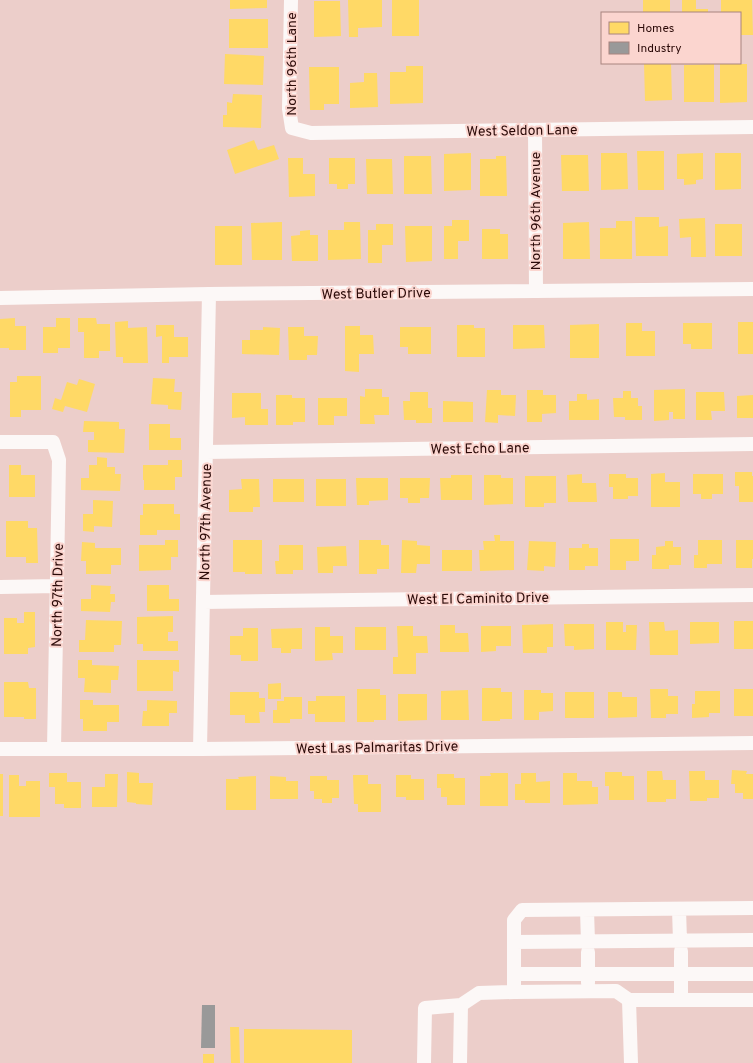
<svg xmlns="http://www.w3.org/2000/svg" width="753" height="1063" font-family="Overpass,sans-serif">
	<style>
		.homes { fill: #ffd966 }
		.industry { fill: #999 }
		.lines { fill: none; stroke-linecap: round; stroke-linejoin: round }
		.minor { stroke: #fcf8f7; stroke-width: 14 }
		.labels { text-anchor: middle; stroke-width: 4; stroke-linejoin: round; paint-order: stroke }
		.street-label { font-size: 14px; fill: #2b0a08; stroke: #fbd5cf }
	</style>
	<rect width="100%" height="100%" fill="#ecceca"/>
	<path class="homes" d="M230 0H267V8L230 9Z
		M348 0H382V27L358 28V37H349Z
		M392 0H419V36H392Z
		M643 0H670V13H643Z
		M682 0H696V9H708V13H682Z
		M721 0H752L753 35H740V13H721Z
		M314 1H340L341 36 314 37Z
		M229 19H268V48H229Z
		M225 54 264 56 263 85 224 84Z
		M644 63H671L672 100 645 101Z
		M714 64V102H684V65Z
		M720 64H747V102L720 103Z
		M406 66H423V103L390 104V72H406Z
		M309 67H339V104H324V110H310Z
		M364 73H377L378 107 350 108V83L364 82Z
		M233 94 262 95 261 128 223 127V115H227V102L232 103Z
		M254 140 258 150 274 145 279 159 235 174 227 150Z
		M637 151H664V190H638Z
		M471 153V190L444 191V154Z
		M601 153H627L628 189 601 190Z
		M703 153V179L696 180V184L684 185V179H677V154Z
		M715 153H741V189L715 190Z
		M561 155H588L589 191H562Z
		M404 156H431L432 194H404Z
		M496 156H506L507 196H480V159H496Z
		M288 158H303V174H315V196L289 197Z
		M329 158H355V184H348V189H337V184H329Z
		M366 159H392L393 194H367Z
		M635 217H659V227L668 226V256H636Z
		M705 218 706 257H691V237L680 238 679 219Z
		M452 220H469V241H458V259H444V226H452Z
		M616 221H632V259H600V228H616Z
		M282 222V260H252L251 223Z
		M344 222H360L361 259 328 260V230H344Z
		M589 222 590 259H563V223Z
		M376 224H393V245H382V263H368V230H376Z
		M715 224H742V256H715Z
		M215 226H242V265H215Z
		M405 226H432V261L406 262Z
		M482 229H500V234H508V259H482Z
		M310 230V235H318V261H292L291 236 300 235V231Z
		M15 318V326H26V350H9V348H0V319Z
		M56 318H70V348H58V353H43V327H56Z
		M78 318H96L97 324H110V351H99V358H84V332H78Z
		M128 321V328L147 327 148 363H123V357H116L115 322Z
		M738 322H753V354H738Z
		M626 323H642V331H655V356H626Z
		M683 323H712V349H691V344H683Z
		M599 324V358H570V325Z
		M156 325H174V337H188V357H169V363H162V336L156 337Z
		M457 325H474V328H485V357H457Z
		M513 325H544L545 348 513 349Z
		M345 326H360V335H373L374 354H359V372L345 371Z
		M263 327 280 328 279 355 242 354V340H250V330H263Z
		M288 327H304V336H318L317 355H307V360H289Z
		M400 327H431V354H408V347H400Z
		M17 376H41V410H21V417H10V382H17Z
		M153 378 175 379 174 392H182L181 410 168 409V405L151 404Z
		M79 379 95 384 87 412 65 406 63 412 52 409 55 398 61 400 67 382 77 385Z
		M365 389H382V397H389V415H374L375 424H360V396L365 397Z
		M685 389V419H673V412H669V420L654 421V390Z
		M487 390H501V395H516L515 416 498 415V423L485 422Z
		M527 390H543V395H556V413L542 414V422H527Z
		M623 391H631V398H638V406H642V420H625V417H614L613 398H623Z
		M410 392H428V408H432V423H416V420H404L403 401H410Z
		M696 392H724L725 411H711L712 420H696Z
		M232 393H261V409H268V425H245V417L232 418Z
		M577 394H587V400L599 399V420H569V401H577Z
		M276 395H292V398H305V422H293V425H276Z
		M753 395V418H737V396Z
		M318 398H347V416H334V425H318Z
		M443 401 473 402V422H443Z
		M84 421 119 422V429H125L124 453 88 452V440H94V432H83Z
		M149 424H170V438H181V450H149Z
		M97 457 107 458V467H115V474H121L120 491 81 490V478H89V465H97Z
		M168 460H182V477H175V490H144V480H143V465H168Z
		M9 465H21V475H35V497H9Z
		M735 472H752V476H753V502H739V486H735Z
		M665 473V482H680V507H651V474Z
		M582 474V483H596L597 502H568L567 475Z
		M609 474H626V478H638V496H628V499H613V487H609Z
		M693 474H723V494H712V499H701V494H693Z
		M451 475H472V500H441L440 478H451Z
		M484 475H501V478H513V504L484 505Z
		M525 476H556V503H544V507H525Z
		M356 478H388V500L369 501V505H357Z
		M400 478H430L429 498H420V503H408V498H400Z
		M241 479H259L260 507H253V512H229V490L242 489Z
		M273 479H304V502H273Z
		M316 479H346V506H316Z
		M93 500 113 501 112 527 94 526V532L83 531V514H93Z
		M143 504H174V514H180V530H157V535H140V515H143Z
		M6 521H28V528H37L38 563H26V557H6Z
		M494 535H500V541H514V570L480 571 479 550H484L483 541H495Z
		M610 539H639V561H626V570H610Z
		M165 540H178V557H171V570L139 571V545H165Z
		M233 540H262V574H245V572H233Z
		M359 540H381V545H389V569H377V574H359Z
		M402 540 417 541V545L430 546V564H417L416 573H401Z
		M698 540H722V564H707V568H694V555H698Z
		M736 540H753V559H752V568H736Z
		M529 541 556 542 555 567 544 566V571L527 570Z
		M665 541H673V547H681V565H669V569H652V555H656V547L665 546Z
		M82 542 95 543V548H121V565H111V574H86V561H81Z
		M582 544H589V548H598V566H585V570H569V548H582Z
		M279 545H303V570H293V574H276L275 561H279Z
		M346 546 347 566H333V573H318L317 547Z
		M442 550H472V571H442Z
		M91 585 111 586 110 594H115V602H111L110 612 81 611V599H91Z
		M147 585H169V599H179V611H147Z
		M24 612H35V647L28 648V654H4V618H17V623H24Z
		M173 616V632H168V641H178V651H143V644H137V617Z
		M86 620 122 621 121 645H114V652H79V640H85Z
		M734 621H753V649H734Z
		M606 622H623V632H626V625H637L636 650H606Z
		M649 622H664L665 631 678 630V655H650Z
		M690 622H719V643L690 644Z
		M553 624V647H547V653H523L522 625Z
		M564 624H594V649L574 650V646H565Z
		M440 625H455V633H468L469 652H440Z
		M397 626H413V636H427L428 653H416V674H393V657H398Z
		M481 626H511V646H496V651L481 652Z
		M315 627H330V636H343V653H332L333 660 315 661Z
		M355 627H386V650H355Z
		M243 628H258V661H241V655H230V636H243Z
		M302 628V649H291V653H281V648H272L271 629Z
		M78 660H92V665L119 666 118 680H111V693L84 692 85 678H78Z
		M137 660H179V672L173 671V691H137Z
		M4 682H28L29 688H36V719H24V717H4Z
		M281 683V699H268V684Z
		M482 688H501V692H512V719H500V721H482Z
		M357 689H380V695H386V720H374V722H357Z
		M650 689H668V696H678V714H666V718H651Z
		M734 689H753V716H734Z
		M468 690 469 720H441V691Z
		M524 690H541V693H553V711L539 712V720H524Z
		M695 691H720V713H709V717L692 718V704H695Z
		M230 692H259V698H265V712H259L260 723H245V715H230Z
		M565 692H594V718H565Z
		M608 692H622V697H637V717L608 718Z
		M398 694H427V720L398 721Z
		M316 696H345V722H315V714H308V701H316Z
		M284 697H302V719H290V723H273V710H277V701H284Z
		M80 700H93V705H119V722H107V731H83V719H80Z
		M147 700 177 701V713H169V726H142L143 711H147Z
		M732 770 747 771 746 774H753V799H743V793H735V784H731Z
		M647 771H662L663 780H676V799H666V802H647Z
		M689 771H705V780H719V798H707V801H690Z
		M127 772 139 773V783H153L152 805 136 804V803L127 802Z
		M605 772H622V776H634V800H609V786H605Z
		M49 773H67V782H81V808H64V804H55V787H49Z
		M490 773H508V806H480V776H491Z
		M521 773H536V782L550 781V803H525V800H515V784H521Z
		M563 773H577V781H592V787H598V804L563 805Z
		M0 774H3V816H0Z
		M105 774H118L117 807H92V787H105Z
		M437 774H454V778H465V805H447V797H441V788H437Z
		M9 775H19V786H26V781H40V817H9Z
		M353 775H368V784H381V812H358V804H354Z
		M396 775H411V779H424V800H406V797H396Z
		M256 776V810H226V779H239L238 777Z
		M270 776 286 777V781H298V799H270Z
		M310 776H327V780H339V798H332V803H322V799H314V791H310Z
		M230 1027H239L240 1063H231Z
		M244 1029 352 1030V1063H244Z
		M203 1054H214V1063H203Z"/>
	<path class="industry" d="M202 1005H215V1048H201Z"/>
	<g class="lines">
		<path class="minor" d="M291 0 289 109 292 128 311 133 753 127
			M535 130 536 291
			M0 298 209 294 753 289
			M0 442H53L59 460 54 749
			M206 452 753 444
			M0 587 57 586
			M203 602 753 595
			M0 749H200L753 743
			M200 749 209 294
			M753 908 522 910 514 920V942L753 940
			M679 909 680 941
			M587 910 588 942
			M514 942V992L616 991 629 1000 631 1063
			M681 951V1000
			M588 952V983
			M514 974H753
			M629 1000H753
			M424 1063 425 1008 461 1005 479 993 514 992
			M460 1063 461 1005"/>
	</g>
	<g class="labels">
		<g class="street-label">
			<text transform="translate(291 64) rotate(-90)" y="5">North 96th Lane</text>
			<text transform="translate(522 130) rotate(-1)" y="5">West Seldon Lane</text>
			<text transform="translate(535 211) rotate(-90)" y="5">North 96th Avenue</text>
			<text transform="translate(376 293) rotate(-1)" y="5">West Butler Drive</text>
			<text transform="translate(480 448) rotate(-1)" y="5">West Echo Lane</text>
			<text transform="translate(205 522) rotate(-89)" y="5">North 97th Avenue</text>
			<text transform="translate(57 595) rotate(-89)" y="5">North 97th Drive</text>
			<text transform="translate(478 598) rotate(-1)" y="5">West El Caminito Drive</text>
			<text transform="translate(377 747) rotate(-1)" y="5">West Las Palmaritas Drive</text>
		</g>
	</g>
	<rect x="601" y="12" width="140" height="52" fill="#fbd5cf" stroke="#a8847f"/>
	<rect x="609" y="22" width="20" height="12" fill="#ffd966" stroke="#a8847f"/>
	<text x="637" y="32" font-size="12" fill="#2b0a08">Homes</text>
	<rect x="609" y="42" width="20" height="12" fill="#999999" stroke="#a8847f"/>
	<text x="637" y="52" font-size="12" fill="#2b0a08">Industry</text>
</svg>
